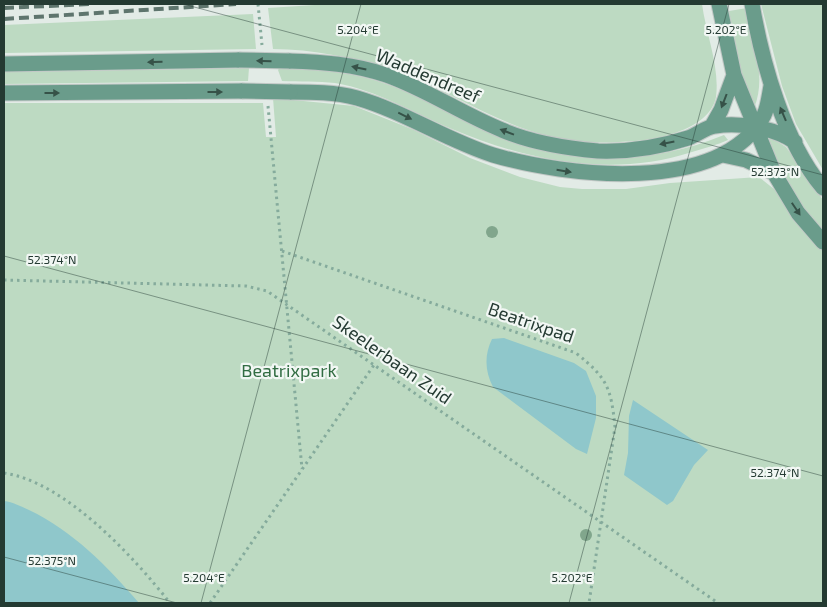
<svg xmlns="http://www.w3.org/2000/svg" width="827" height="607" font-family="'Exo 2',sans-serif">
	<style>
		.green { fill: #bddac2 }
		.water { fill: #8fc7cb }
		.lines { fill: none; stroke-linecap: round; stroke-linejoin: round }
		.major-casing { stroke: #c2c8c6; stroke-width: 17 }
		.path { stroke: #85ab9c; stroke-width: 3; stroke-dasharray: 2.5 4; stroke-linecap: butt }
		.major { stroke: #6a9c8b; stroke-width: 15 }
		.rail { stroke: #5e756d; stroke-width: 4; stroke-dasharray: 10 5; stroke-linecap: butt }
		.major-bridge-casing { stroke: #c2c8c6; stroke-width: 17; stroke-linecap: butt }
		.major-bridge { stroke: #6a9c8b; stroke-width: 15 }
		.tree { fill: #81a68c }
		.oneway { fill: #365248 }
		.ticks { fill: none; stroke: #243a32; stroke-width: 1; stroke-opacity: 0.45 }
		.labels { text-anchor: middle; stroke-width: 4.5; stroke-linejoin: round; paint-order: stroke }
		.street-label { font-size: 18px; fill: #243a32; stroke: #f2f7f4 }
		.park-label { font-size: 18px; fill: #326d43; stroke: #f2f7f4 }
		.ticks-label { font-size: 12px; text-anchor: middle; fill: #243a32; stroke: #f2f7f4; stroke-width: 4.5; stroke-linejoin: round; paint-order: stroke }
	</style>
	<rect width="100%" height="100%" fill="#e2ebe6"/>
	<path class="green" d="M330 4H702C706 34 720 67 716 97 712 117 692 127 675 133 657 140 638 141 619 142 553 146 512 126 454 97 434 87 413 76 392 69 355 58 312 49 273 49L268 8Z
		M761 4H823V170L796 124 782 86Z
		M747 8C753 39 767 78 754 108L745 96 729 11Z
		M253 14 256 49 4 53V25Z
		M281 66C318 69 354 72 389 85 422 97 452 116 485 130 562 163 645 168 724 135L728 140C717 145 704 148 692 152 612 178 528 161 452 129 414 113 377 90 335 83 318 81 300 82 282 81L278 70Z
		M249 68 248 81 4 84V72Z
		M273 98 354 106 414 130 470 158 520 177 560 187 582 189H626L670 183 759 177 774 189 796 219 823 251V603H4V103H263L266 137H276Z
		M766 137H770L786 147 823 200V233C798 205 780 172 766 137Z"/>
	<path class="water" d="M504 338 574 363 586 371 596 396V418L587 454 576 449 493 387C485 372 484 355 492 339Z
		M633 400 708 450 694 465 673 501 667 505 624 475 628 453 629 416Z
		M4 501C13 502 20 506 29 510 73 531 107 566 139 603H4Z"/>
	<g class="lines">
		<g class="major-casing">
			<path id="major" d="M719 4 734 75 774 173 798 213 823 242
				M752 4C762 62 784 142 823 188
				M289 61C322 62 354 64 386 75 426 89 462 114 502 130 532 143 565 148 598 151 627 152 660 147 688 138 697 135 706 127 715 126 740 122 775 128 795 142
				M4 64 239 60
				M290 92C312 92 335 92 357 98 405 112 446 140 493 155 564 176 722 196 764 115 768 107 769 96 771 86
				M4 93 242 91
				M712 126 721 110 734 75
				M723 155 746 160 774 173"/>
		</g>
		<path class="path" d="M258 4 262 45
			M268 106 302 469
			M282 251 576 353C607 378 611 387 615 427L589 603
			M4 280 246 286 267 291 718 603
			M4 473C65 482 133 556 170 603
			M210 603 374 365"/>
		<use href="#major" class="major"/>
		<path class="rail" d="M4 8 91 4
			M4 19 236 4"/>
		<g class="major-bridge-casing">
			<path id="major-bridge" d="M239 60 289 61
				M242 91 290 92"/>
		</g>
		<use href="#major-bridge" class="major-bridge"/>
	</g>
	<g class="tree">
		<circle cx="492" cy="232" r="6"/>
		<circle cx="586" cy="535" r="6"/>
	</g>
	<defs><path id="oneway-solid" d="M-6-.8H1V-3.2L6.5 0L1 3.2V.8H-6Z" transform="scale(1.25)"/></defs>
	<g class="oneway">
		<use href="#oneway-solid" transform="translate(264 61) rotate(-179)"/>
		<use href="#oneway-solid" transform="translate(155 62) rotate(179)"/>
		<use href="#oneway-solid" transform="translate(359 68) rotate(-168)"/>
		<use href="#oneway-solid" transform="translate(215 92)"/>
		<use href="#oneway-solid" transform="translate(52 93)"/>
		<use href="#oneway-solid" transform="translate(724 101) rotate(111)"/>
		<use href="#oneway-solid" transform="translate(783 114) rotate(-113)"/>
		<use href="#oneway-solid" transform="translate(405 116) rotate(26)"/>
		<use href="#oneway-solid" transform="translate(507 132) rotate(-159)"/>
		<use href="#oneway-solid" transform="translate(667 143) rotate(169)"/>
		<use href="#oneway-solid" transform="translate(564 171) rotate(9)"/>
		<use href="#oneway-solid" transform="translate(796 209) rotate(56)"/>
	</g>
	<path class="ticks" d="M183 4 823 175M4 256 823 476M4 557 177 603M201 603 361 4M569 603 729 4"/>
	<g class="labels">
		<g class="street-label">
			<text transform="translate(428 76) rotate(23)" y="6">Waddendreef</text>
			<text transform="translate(531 323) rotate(19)" y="6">Beatrixpad</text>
			<text transform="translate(392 360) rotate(35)" y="6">Skeelerbaan Zuid</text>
		</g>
		<g class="park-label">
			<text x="289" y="377">Beatrixpark</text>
		</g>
	</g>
	<g class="ticks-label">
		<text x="358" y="34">5.204°E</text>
		<text x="726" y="34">5.202°E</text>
		<text x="775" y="176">52.373°N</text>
		<text x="52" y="264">52.374°N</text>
		<text x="775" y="477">52.374°N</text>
		<text x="52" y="565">52.375°N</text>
		<text x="204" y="582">5.204°E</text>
		<text x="572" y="582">5.202°E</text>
	</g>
	<rect width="827" height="607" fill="none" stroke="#243a32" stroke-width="10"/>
</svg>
